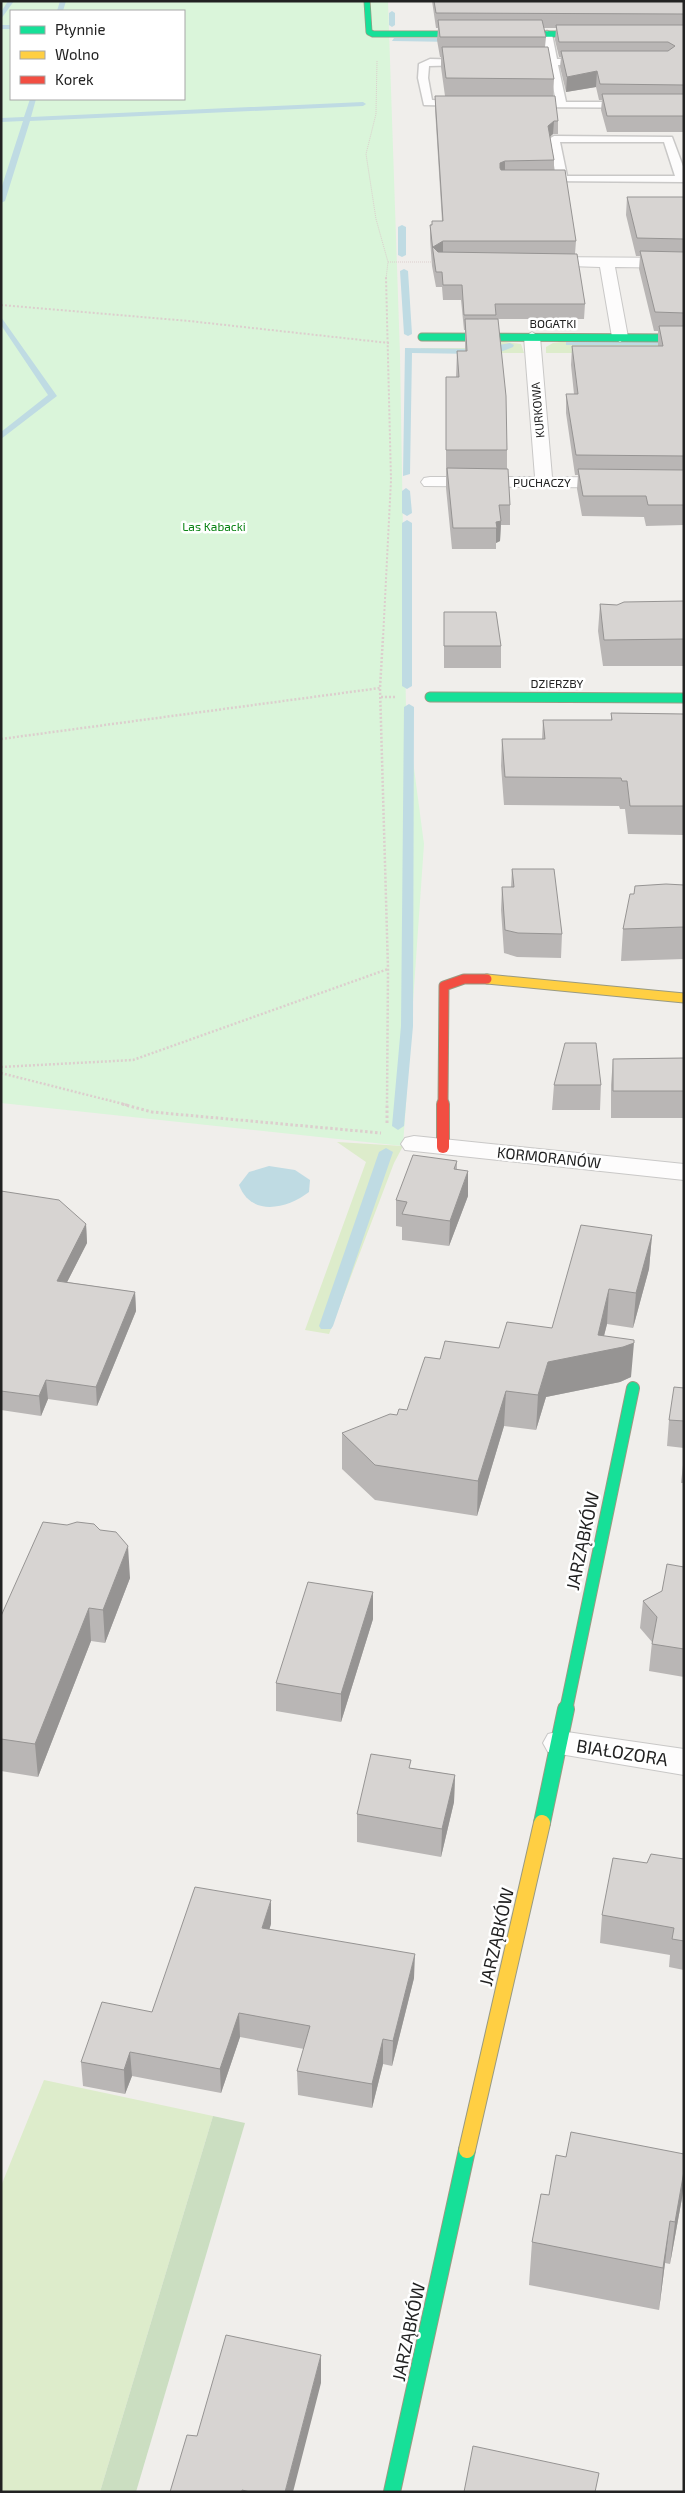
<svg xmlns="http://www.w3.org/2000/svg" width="685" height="2493" font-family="'Exo 2',sans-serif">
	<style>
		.grass { fill: #ddeccb }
		.forest { fill: #cbdec1 }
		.park { fill: #daf5da; fill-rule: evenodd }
		.water { fill: #bfdbe3 }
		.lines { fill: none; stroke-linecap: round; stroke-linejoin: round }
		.stream { fill: #bfdbe3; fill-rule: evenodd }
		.lane-casing { stroke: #c9c8c7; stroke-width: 3 }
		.street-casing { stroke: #c9c8c7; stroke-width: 2 }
		.fast-far4-casing { stroke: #999a82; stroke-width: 7 }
		.fast-far3-casing { stroke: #999a82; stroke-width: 9 }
		.fast-far2-casing { stroke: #999a82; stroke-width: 11 }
		.fast-far1-casing { stroke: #999a82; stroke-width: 14 }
		.fast-casing { stroke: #999a82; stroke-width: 18 }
		.slow-far1-casing { stroke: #999a82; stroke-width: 11 }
		.slow-casing { stroke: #999a82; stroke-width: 18 }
		.jam-far1-casing { stroke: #999a82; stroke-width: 11 }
		.jam-casing { stroke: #999a82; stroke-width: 14 }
		.path-far3 { stroke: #dccecd; stroke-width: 1; stroke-dasharray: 1 1; stroke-linecap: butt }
		.path-far2 { stroke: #dccecd; stroke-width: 2; stroke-dasharray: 2 2; stroke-linecap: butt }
		.path-far1 { stroke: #dccecd; stroke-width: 2.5; stroke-dasharray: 2 2; stroke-linecap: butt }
		.path { stroke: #dccecd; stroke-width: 3; stroke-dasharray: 2.5 2.5; stroke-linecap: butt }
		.lane { fill: #fdfcfc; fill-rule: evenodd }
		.street { fill: #fdfcfc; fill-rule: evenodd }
		.fast-far4 { stroke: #16e098; stroke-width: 5.5 }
		.fast-far3 { stroke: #16e098; stroke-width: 7 }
		.fast-far2 { stroke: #16e098; stroke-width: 9 }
		.fast-far1 { stroke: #16e098; stroke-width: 12 }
		.fast { stroke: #16e098; stroke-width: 16 }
		.slow-far1 { stroke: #ffcf43; stroke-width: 9 }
		.slow { stroke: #ffcf43; stroke-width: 16 }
		.jam-far1 { stroke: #f24e42; stroke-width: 9 }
		.jam { stroke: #f24e42; stroke-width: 12 }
		.wall { fill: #b9b6b5 }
		.shaded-wall { fill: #969493 }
		.building { fill: #d7d4d2; stroke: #969493 }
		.labels { text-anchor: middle; stroke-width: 5; stroke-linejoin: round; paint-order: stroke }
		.far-street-label { font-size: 12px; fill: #222; stroke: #fff }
		.far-park-label { font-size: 12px; fill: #0c8416; stroke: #fff }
		.street-label { font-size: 15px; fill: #222; stroke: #fff }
		.near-street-label { font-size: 18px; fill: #222; stroke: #fff }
	</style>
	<rect width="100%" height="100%" fill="#f0eeeb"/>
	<path class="grass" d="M500 341 521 344 524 353H420L421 348H476Z
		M561 342H684V353H546V347L553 343Z
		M337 1142 403 1146 394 1163 329 1334 305 1330 366 1162Z
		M44 2080 213 2116 100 2492H1V2186Z"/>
	<path class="forest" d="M213 2116 245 2123 136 2492H100Z"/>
	<path class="park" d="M1 1H388L400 355 406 708 424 844 403 1146 1 1103ZM11 11H184V99H11Z"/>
	<path class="water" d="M269 1166 295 1170 310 1180 309 1192C287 1209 251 1217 239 1185L249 1172Z"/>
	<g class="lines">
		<path class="stream" d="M8 1H14L1 19V12Z
			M60 1H66L63 11H57Z
			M392 11 395 13V25L392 27 389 25V13Z
			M1 25H11V29H1Z
			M394 38H456L459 40 456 42 392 41Z
			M30 99H36L31 117 363 102 366 104 363 106 30 121 5 201 1 203V189L23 121 1 122V118L24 117Z
			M402 225 406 227V255L402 257 398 255V227Z
			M404 269 408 271 412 334 408 336 404 334 400 271Z
			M1 317 57 396 1 439V432L48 395 1 325Z
			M566 341H684V345H566Z
			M510 343 514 345 513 347 503 351 477 354 412 353 410 474 403 476 405 348 477 349Z
			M406 488 410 491 412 513 407 516 402 513V491Z
			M407 520 412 523V686L407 689 402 686V523Z
			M409 704 414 707 413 1026 404 1126 398 1130 392 1126 401 1026 404 707Z
			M386 1148 393 1152 333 1326 331 1329H321L319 1326 379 1152Z"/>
		<g class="lane-casing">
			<path id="lane" d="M547 31 552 34 557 59H589L594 62 589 65H558L566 102H684V108L524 107 523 105 528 102H556L549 65H522L517 62 522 59H547L542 34Z
				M430 59 472 60V64L469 65 429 66 428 78 432 100 465 101 470 104 469 106 424 105 418 78 419 64Z
				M554 136 672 137 684 169V182L545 181V177L556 176 549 139ZM560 142H664L675 176H567Z"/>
		</g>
		<g class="street-casing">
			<path id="street" d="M542 257 684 258V268L615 267 628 337 620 342 612 337 600 267 537 265 534 262 537 259Z
				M532 332 540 337 552 477 684 478V488L424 486 421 482 424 478 430 477H535L524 337Z
				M414 1136 684 1164V1180L405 1150 401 1144 405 1138Z
				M560 1731 684 1749V1775L548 1752 543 1743 548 1734Z"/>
		</g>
		<g class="fast-far4-casing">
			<path id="fast-far4" d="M367 1 369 32 373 34H592"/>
		</g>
		<g class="fast-far3-casing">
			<path id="fast-far3" d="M422 337 684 338"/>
		</g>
		<g class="fast-far2-casing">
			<path id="fast-far2" d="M430 697 684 698"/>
		</g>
		<g class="fast-far1-casing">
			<path id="fast-far1" d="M566 1710 633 1388"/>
		</g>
		<g class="fast-casing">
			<path id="fast" d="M542 1823 566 1709
				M392 2492 467 2150"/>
		</g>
		<g class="slow-far1-casing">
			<path id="slow-far1" d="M487 979 684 998"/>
		</g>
		<g class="slow-casing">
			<path id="slow" d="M467 2150 542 1823"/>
		</g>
		<g class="jam-far1-casing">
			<path id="jam-far1" d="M443 1105 444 986 464 979H487"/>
		</g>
		<g class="jam-casing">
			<path id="jam" d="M443 1147V1104"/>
		</g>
		<path class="path-far3" d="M377 61 376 114 366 154 376 219 388 262 386 279
			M388 262H435"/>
		<path class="path-far2" d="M1 305 189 321 389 343
			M383 639 391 480 386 277"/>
		<path class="path-far1" d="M383 637 380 688 388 969 387 1105
			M381 697H397
			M1 739 380 688
			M1 1067 133 1060 388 969
			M1 1073 127 1105"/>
		<path class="path" d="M122 1104 152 1112 381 1133
			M387 1123V1104"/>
		<use href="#lane" class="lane"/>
		<use href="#street" class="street"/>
		<use href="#fast-far4" class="fast-far4"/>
		<use href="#fast-far3" class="fast-far3"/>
		<use href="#fast-far2" class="fast-far2"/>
		<use href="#fast-far1" class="fast-far1"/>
		<use href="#fast" class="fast"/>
		<use href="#slow-far1" class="slow-far1"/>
		<use href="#slow" class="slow"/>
		<use href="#jam-far1" class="jam-far1"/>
		<use href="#jam" class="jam"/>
	</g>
	<path class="wall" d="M432 1H684V132H607L601 110 602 100H599L596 87 566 92 560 67 561 57H559L555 40 556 28H544L546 37 545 47 554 79 553 96 558 121V134H553L550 137 554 160V170L576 241 575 254 585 304 584 319H496L507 450V469L510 505V525H501L500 541 496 543V549H452L446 488V377H456L457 351H465V330H464L461 300H443L442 287H436L432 266 430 239V225L442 221 435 109V96H445L441 67V57H440L437 40 438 28H436Z
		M627 197H684V525L646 526 644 517 582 516 577 489 578 475H575L566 413V394H574L571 365 572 346H658V331H654L639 269 640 256H636L626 215Z
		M684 601V666H603L598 631 600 604 617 605Z
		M444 612 501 646V668H444Z
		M611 713 684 714V835L628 834 625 809H620L619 806 504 805 501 766 502 739H542L543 720H611Z
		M512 869 562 934 561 958 517 957 504 953 501 910 502 887H511Z
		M684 885V959L621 961 623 929 634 894Z
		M684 1058V1118H611V1085L613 1059Z
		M554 1085H601L600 1110H552Z
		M457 1161V1169L468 1196 449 1246 402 1240V1227L396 1226V1200Z
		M1 1191 86 1224 87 1243 67 1282 135 1292 136 1311 97 1406 48 1399 41 1416 1 1410Z
		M652 1235 649 1269 633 1328 607 1324 604 1336 631 1377 620 1382 546 1397 536 1430 504 1426 477 1516 375 1500 342 1469V1433L397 1415 407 1410 440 1359 499 1348 552 1328Z
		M684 1388V1448L667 1446 669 1420Z
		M684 1456V1483H681Z
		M67 1525 130 1578 105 1643 91 1641 38 1777 1 1771V1616Z
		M684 1567V1677L649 1671 652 1642 640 1628 643 1601 662 1591Z
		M373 1592V1619L341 1722 276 1711V1683Z
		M411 1768 455 1775 454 1802 441 1857 357 1842V1814Z
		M684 1859V1970L669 1967 670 1955 600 1943 602 1915 647 1863Z
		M271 1924 269 1930 414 1978 392 2066 383 2064 372 2108 298 2095 297 2071 304 2049 240 2037 221 2093 132 2076 125 2094 83 2086 81 2062 152 2012Z
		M684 2154V2179L682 2198 670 2264 665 2263 659 2310 529 2285 532 2242 549 2195 566 2157Z"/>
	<path class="shaded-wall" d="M597 71 596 87 566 92 567 77Z
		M554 121 553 134 547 139 548 126Z
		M505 161V175L500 177V163Z
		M443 241V255L434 261 433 247Z
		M501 521 500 541 496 543V522Z
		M468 1171V1196L449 1246 450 1221Z
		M86 1224 87 1243 58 1300 57 1281Z
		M652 1235 649 1269 633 1328 636 1293Z
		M609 1289 607 1324 600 1351 634 1343 631 1377 620 1382 546 1397 536 1430 538 1395 548 1362 598 1335Z
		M135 1292 136 1311 97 1406 96 1387Z
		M46 1380 48 1399 41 1416 39 1396Z
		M506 1391 504 1426 477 1516 478 1481Z
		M128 1546 130 1578 105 1643 103 1610Z
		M373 1592V1619L341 1722V1694Z
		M89 1608 91 1641 38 1777 35 1744Z
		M455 1775 454 1802 441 1857 442 1829Z
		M271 1900V1924L262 1952V1928Z
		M415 1954 414 1978 392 2066 393 2041Z
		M239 2013 240 2037 221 2093 220 2069Z
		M383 2039V2064L372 2108V2084Z
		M130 2052 132 2076 125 2094 124 2070Z
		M684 2171V2179L682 2198 670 2264 675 2222Z
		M670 2221 665 2263 659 2310 663 2268Z
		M321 2355V2383L293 2492H285Z"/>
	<path class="building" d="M434 1H684V14L436 13Z
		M438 20H542L546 37H440Z
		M556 25H684V85L600 84 597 71 567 77 561 51H668L675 46 668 42H559Z
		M442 47H548L554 79 446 78Z
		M602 94H684V116H607Z
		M435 96H555L558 121H554L548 126 554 160 505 161 500 163V168L501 170H565L576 241H443L433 247 438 252 577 254 585 304H495L496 315H464L462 285H443L442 272H436L433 251 430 225H432V221H443Z
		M627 197H684V239L637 238Z
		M640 251 684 252V313L655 312Z
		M465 319H498L506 396 507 450H446V377H459L457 351H467Z
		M659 326H684V456L576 455 566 394H578L572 346H663Z
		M447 468 508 469 510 505H499L501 521 496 522 497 528H453Z
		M578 469 684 470V505H648L646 496H583Z
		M684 601V639L604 640 600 604 617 605 624 602Z
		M444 612H496L501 646H444Z
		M611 713 684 714V806H630L627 781H622L621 778 505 777 502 739H545L543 720H612Z
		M512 869H554L562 934 518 933 505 930 502 887H514Z
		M666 884 684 885V927L623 929 630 894H634L635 886Z
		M565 1043H596L601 1085H554Z
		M684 1058V1091H613V1059Z
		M413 1155 457 1161 454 1169 468 1171 450 1221 402 1214 407 1202 396 1200Z
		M1 1191 59 1200 86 1224 57 1281 135 1292 96 1387 46 1380 39 1396 1 1391Z
		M581 1225 652 1235 636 1293 609 1289 598 1335 634 1340V1343L623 1347 548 1362 538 1395 506 1391 478 1481 375 1465 342 1433 390 1414 397 1415 399 1409 407 1410 425 1357 440 1359 445 1341 499 1348 507 1322 552 1328Z
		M674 1387 684 1388V1421L669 1420Z
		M43 1522 67 1525 77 1522 94 1524 100 1530 116 1532 128 1546 103 1610 89 1608 35 1744 1 1739V1616Z
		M667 1564 684 1567V1649L652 1644 657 1617 643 1601 662 1591Z
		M308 1582 373 1592 341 1694 276 1683Z
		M371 1754 411 1760 409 1768 455 1775 442 1829 357 1814Z
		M651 1854 684 1859V1941L672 1939 674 1928 602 1915 613 1858 647 1863Z
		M195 1887 271 1900 262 1928 415 1954 393 2041 383 2039 372 2084 297 2071 310 2026 239 2013 220 2069 130 2052 124 2070 81 2062 102 2002 152 2012Z
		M571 2132 684 2154V2171L675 2222 670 2221 663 2268 532 2242 541 2194 549 2195 556 2155 566 2157Z
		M226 2335 321 2355 285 2492H250L242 2490V2492H170L187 2435 197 2436Z
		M473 2446 599 2473 595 2492H464Z"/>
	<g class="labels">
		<g class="far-street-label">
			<text x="553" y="328">BOGATKI</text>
			<text transform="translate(538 410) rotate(-95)" y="4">KURKOWA</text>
			<text x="542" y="487">PUCHACZY</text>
			<text x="557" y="688">DZIERZBY</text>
		</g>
		<g class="far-park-label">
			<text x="214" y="531">Las Kabacki</text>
		</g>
		<g class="street-label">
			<text transform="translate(549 1158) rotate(6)" y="5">KORMORANÓW</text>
		</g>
		<g class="near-street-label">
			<text transform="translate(583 1541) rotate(-78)" y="6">JARZĄBKÓW</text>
			<text transform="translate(622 1753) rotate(9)" y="6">BIAŁOZORA</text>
			<text transform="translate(497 1937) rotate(-77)" y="6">JARZĄBKÓW</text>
			<text transform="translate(409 2332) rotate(-78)" y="6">JARZĄBKÓW</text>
		</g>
	</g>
	<rect width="685" height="2493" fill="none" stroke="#222222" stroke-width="5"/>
	<rect x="10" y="10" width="175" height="90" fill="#ffffff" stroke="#a7a7a7"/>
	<rect x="20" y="26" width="25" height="8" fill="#16e098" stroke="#a7a7a7"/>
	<text x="55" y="35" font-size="15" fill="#222222">Płynnie</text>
	<rect x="20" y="51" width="25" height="8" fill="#ffcf43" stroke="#a7a7a7"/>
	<text x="55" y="60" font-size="15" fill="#222222">Wolno</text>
	<rect x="20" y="76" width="25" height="8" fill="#f24e42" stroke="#a7a7a7"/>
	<text x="55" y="85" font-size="15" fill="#222222">Korek</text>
</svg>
